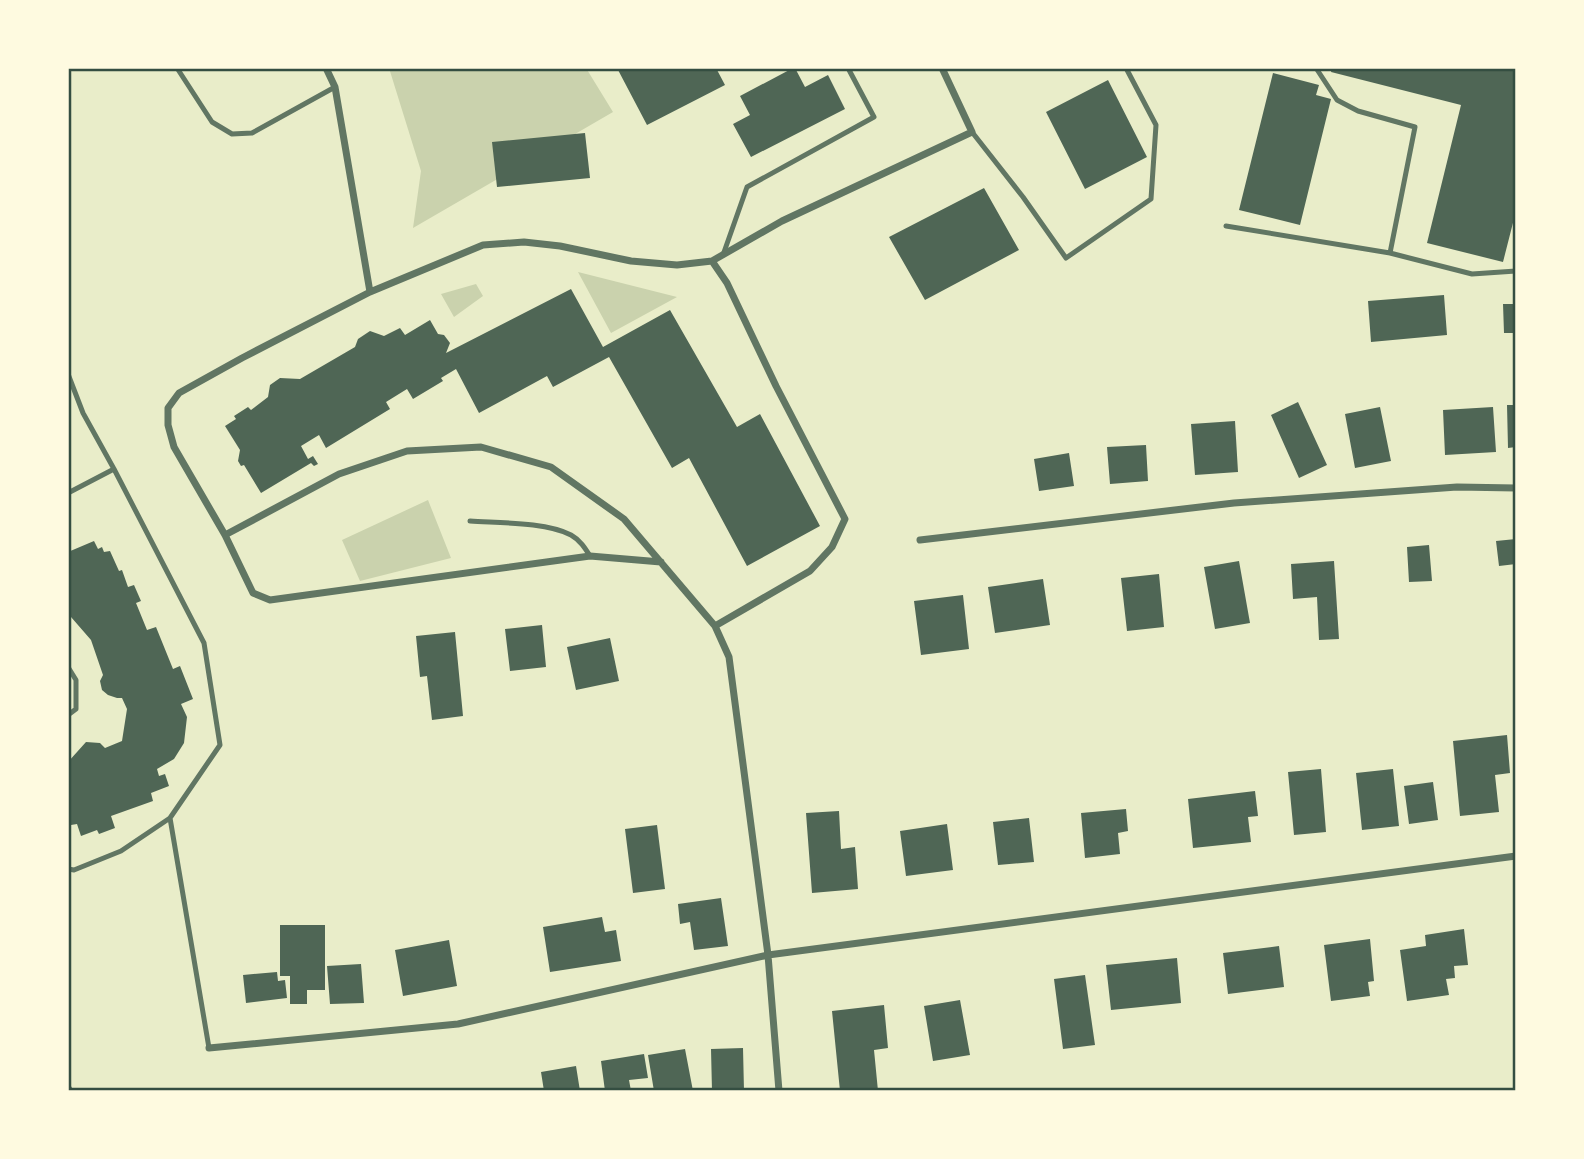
<svg xmlns="http://www.w3.org/2000/svg" width="1584" height="1159" font-family="'Nunito Sans',sans-serif">
	<style>
		.green { fill: #cad2ad }
		.building { fill: #4f6655 }
		.lines { fill: none; stroke-linecap: round; stroke-linejoin: round }
		.service { stroke: #617663; stroke-width: 5 }
		.minor { stroke: #617663; stroke-width: 7 }
		.neatline { fill: none; stroke: #344e41; stroke-width: 2.5 }
	</style>
	<rect width="100%" height="100%" fill="#e9edc9"/>
	<path class="green" d="M389 68H586L613 112 413 228 421 171Z
		M578 272 677 297 611 333Z
		M476 284 483 296 454 317 441 294Z
		M428 500 451 558 360 581 342 540Z"/>
	<path class="building" d="M617 68H716L725 85 647 125Z
		M793 68H795L805 87 828 75 845 109 751 157 733 124 750 115 740 96Z
		M1332 68 1516 69V211L1503 262 1427 243 1461 105 1331 72Z
		M1273 73 1319 85 1316 95 1331 99 1300 225 1239 210Z
		M1108 80 1147 157 1085 189 1046 112Z
		M585 133 590 178 497 187 492 142Z
		M984 188 1019 250 925 300 889 237Z
		M571 289 603 347 670 310 737 427 760 414 820 526 747 566 689 458 672 468 609 357 553 387 547 376 479 413 456 369 441 378 443 381 413 399 407 389 386 402 390 409 326 448 319 435 301 446 308 459 313 456 318 464 314 466 311 463 261 493 244 465 241 466 238 461 240 450 225 426 236 419 234 416 248 407 251 410 268 397 270 385 280 378 300 379 355 347 358 339 370 331 384 336 400 328 405 335 430 320 438 334 444 335 450 343 446 353Z
		M1444 295 1447 335 1371 342 1368 301Z
		M1503 304H1516V333H1504Z
		M1298 402 1327 465 1299 478 1271 415Z
		M1507 405H1516V447L1508 448Z
		M1380 407 1391 461 1355 468 1345 414Z
		M1493 407 1496 452 1445 455 1443 410Z
		M1235 421 1238 472 1195 475 1191 424Z
		M1146 445 1148 481 1110 484 1107 447Z
		M1069 453 1074 486 1039 491 1034 459Z
		M1516 539V564L1499 566 1496 541Z
		M94 541 98 549 102 547 104 552 110 551 119 571 122 570 128 587 134 585 141 601 136 603 147 630 156 627 173 669 180 666 193 699 181 704 187 717 184 743 174 759 157 769 159 776 165 774 169 786 151 793 153 801 111 816 115 828 99 834 97 830 81 836 77 824 71 825 68 823V762L86 742 100 743 105 748 122 741 127 709 122 698H117L108 695 102 690 100 681 103 675 91 640 71 617 68 618V552Z
		M1429 545 1432 581 1409 582 1407 547Z
		M1239 561 1250 623 1215 629 1204 567Z
		M1334 561 1339 639 1319 640 1317 597 1293 599 1291 564Z
		M1159 574 1164 627 1127 631 1121 578Z
		M1043 579 1050 625 995 633 988 587Z
		M963 595 969 649 921 655 914 601Z
		M542 625 546 667 510 671 505 629Z
		M455 632 463 716 432 720 427 676 420 677 416 636Z
		M610 638 619 681 576 690 567 647Z
		M1507 735 1510 773 1495 775 1499 812 1460 816 1453 741Z
		M1321 769 1326 832 1294 835 1288 772Z
		M1393 769 1399 826 1362 830 1356 773Z
		M1433 782 1438 820 1409 824 1404 786Z
		M1255 791 1258 816 1248 817 1251 842 1193 848 1188 799Z
		M1126 809 1128 831 1118 833 1120 854 1085 858 1081 813Z
		M839 811 841 849 855 847 858 889 812 893 806 813Z
		M1029 818 1034 862 998 865 993 822Z
		M947 824 953 870 906 876 900 831Z
		M657 825 665 889 633 893 625 829Z
		M721 898 728 946 694 950 690 922 680 924 678 904Z
		M602 917 605 932 616 930 621 961 550 972 543 927Z
		M280 925H325V990H307V1004H290V976H280Z
		M1464 929 1468 965 1454 966 1455 978 1446 979 1449 995 1407 1001 1400 950 1426 946 1425 935Z
		M1370 939 1374 981 1368 982 1370 996 1331 1001 1324 945Z
		M449 940 457 986 403 996 395 950Z
		M1279 946 1284 987 1228 994 1223 953Z
		M1177 958 1181 1003 1111 1010 1106 965Z
		M361 964 364 1003 330 1004 327 966Z
		M277 972 278 981 285 980 287 998 246 1003 243 975Z
		M1085 975 1095 1045 1063 1049 1054 979Z
		M960 1000 970 1055 933 1061 924 1006Z
		M884 1005 888 1048 874 1050 878 1091H840L832 1011Z
		M743 1048 744 1091H712L711 1049Z
		M685 1049 693 1091H654L648 1055Z
		M644 1054 648 1078 629 1080 631 1091H605L601 1061Z
		M576 1066 580 1091H544L541 1072Z"/>
	<g class="lines">
		<path class="service" d="M177 68 212 122 232 134 252 133 335 87
			M1316 68 1337 100 1358 111 1415 127 1390 253
			M972 132 1023 197 1066 258 1151 199 1156 125 1126 68
			M1226 226 1390 253 1472 274 1516 271
			M723 255 747 187 874 117 848 68
			M68 374 83 413 114 469 204 643 220 745 170 818 121 851 74 870 68 869
			M68 493 114 469
			M470 521C499 523 546 522 571 535 580 540 585 548 590 556
			M68 667 76 680V709L68 715
			M170 818 209 1048
			M68 1086 71 1091"/>
		<path class="minor" d="M326 68 335 87 370 292
			M225 535 339 474 407 451 481 447 551 467 624 519 715 626 810 571 832 547 845 519 776 386 727 283 712 261
			M920 540 1234 503 1457 487 1516 488
			M661 562 590 556 270 600 253 593 225 535 174 447 168 425V408L179 393 242 358 370 292 483 245 524 242 560 246 631 261 677 265 712 261 782 221 972 132 942 68
			M715 626 729 657 768 955 779 1091
			M209 1048 458 1024 768 955 1516 856"/>
	</g>
	<rect width="1584" height="1159" fill="none" stroke="#fefae0" stroke-width="140"/>
	<rect x="70" y="70" width="1444" height="1019" class="neatline"/>
</svg>
